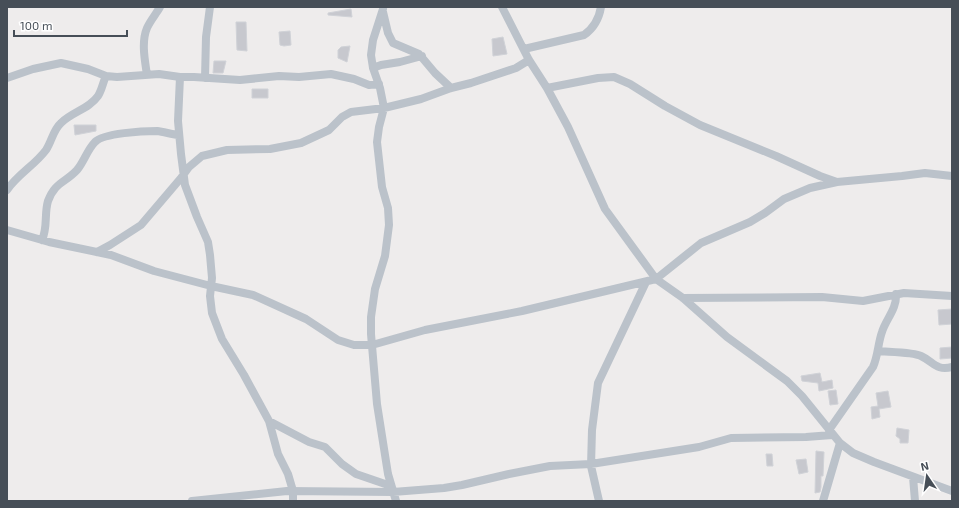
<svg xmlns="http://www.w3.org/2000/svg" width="959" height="508" font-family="'Exo 2',sans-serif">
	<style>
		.building { fill: #c7c8ce; stroke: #d0d2d7 }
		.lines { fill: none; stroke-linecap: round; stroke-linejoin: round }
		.minor { stroke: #bbc2ca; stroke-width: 8 }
	</style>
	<rect width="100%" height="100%" fill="#eeecec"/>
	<path class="building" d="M351 9 352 17 328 15V13Z
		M236 22H246L247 51 237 50Z
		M290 31 291 45 284 46 280 45 279 32Z
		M503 37 507 54 493 56 492 39Z
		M350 46 347 62 338 58V50L341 47Z
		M214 61H226L223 73H213Z
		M252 89H268V98H252Z
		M74 125H96V131L75 135Z
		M952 309V324L939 325 938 310Z
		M952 347V358L940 359V348Z
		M820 373 822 382 832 380 833 388 819 391 818 383 802 381 801 376Z
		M836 390 838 404 830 405 828 391Z
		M888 391 891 407 879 409 880 417 872 419 871 407 878 406 876 393Z
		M897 428 909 430 908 443H900V439L896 436Z
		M816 451 824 452 823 476H821V487L820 492 815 493Z
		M766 454H772L773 466H767Z
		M806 459 808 472 799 474 796 460Z"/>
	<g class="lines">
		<path class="minor" d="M502 7 529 60 547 88 568 127 605 209 656 279 683 298 727 337 787 381 802 396 840 443 853 453 874 462 952 491
			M383 9 373 40 371 55 373 68 380 88 384 108 379 127 377 142 382 187 388 208 389 225 385 256 375 289 371 317V334L377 404 388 474 396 501
			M383 12 388 33 393 43 419 54 435 73 451 88
			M524 49 584 35C594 28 599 19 601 7
			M373 68 381 65 400 62 422 56
			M147 75C145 61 141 42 147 28 150 21 156 14 160 7
			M180 77 178 121 181 154 185 185 197 217 208 242 210 255 212 278 210 296 212 313 222 339 244 375 269 421 278 454 288 474 293 491V501
			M7 78 33 69 61 63 88 69 106 76 117 77 159 74 180 77H194L240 80 279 76 299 77 331 74 354 79 369 85 379 84
			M205 78 206 37 210 7
			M547 88 598 78 614 77 630 84 665 106 700 125 776 156 820 176 837 182
			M7 190C18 174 35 165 46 150 52 141 53 130 61 123 72 112 89 109 98 96 102 90 103 82 106 76
			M7 230 49 242 111 255 154 271 211 286 253 295 306 319 338 340 354 345H372L425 330 522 311 656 279 701 243 750 222 765 213 784 199 810 188 837 182 902 176 925 173 952 176
			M42 240C48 227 44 214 48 201 55 182 65 183 77 170 84 162 87 150 95 142 103 133 144 131 157 131 164 132 171 134 178 135
			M97 252 110 245 141 225 181 178 189 167 202 156 227 150 270 149 301 143 329 130 342 117 351 112 384 108 421 99 451 88 471 83 516 68 529 60
			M683 298 822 297 863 301 904 293 952 296
			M878 351C888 352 914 352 921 356 934 362 936 371 952 367
			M269 421 309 442 325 447 342 464 356 474 391 486
			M829 430 873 367C878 356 878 343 882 332 886 319 897 309 896 294
			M913 477 915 501
			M192 501 287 491 393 492 444 488 462 485 509 474 550 466 591 464 699 447 731 438 806 437 832 435
			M599 501 591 466 592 430 598 383 646 282
			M823 501 840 443"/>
	</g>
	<rect width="959" height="508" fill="none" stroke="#464e57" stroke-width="16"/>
	<g transform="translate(927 476) rotate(347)" stroke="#ffffff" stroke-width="3" paint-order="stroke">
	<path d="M0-3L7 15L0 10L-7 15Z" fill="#464e57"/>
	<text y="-6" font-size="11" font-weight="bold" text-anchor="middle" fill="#464e57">N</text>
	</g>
	<path d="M14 30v6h113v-6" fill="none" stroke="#464e57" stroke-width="2"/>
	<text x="20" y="30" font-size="12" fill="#464e57" stroke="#ffffff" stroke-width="3" paint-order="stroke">100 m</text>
</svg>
